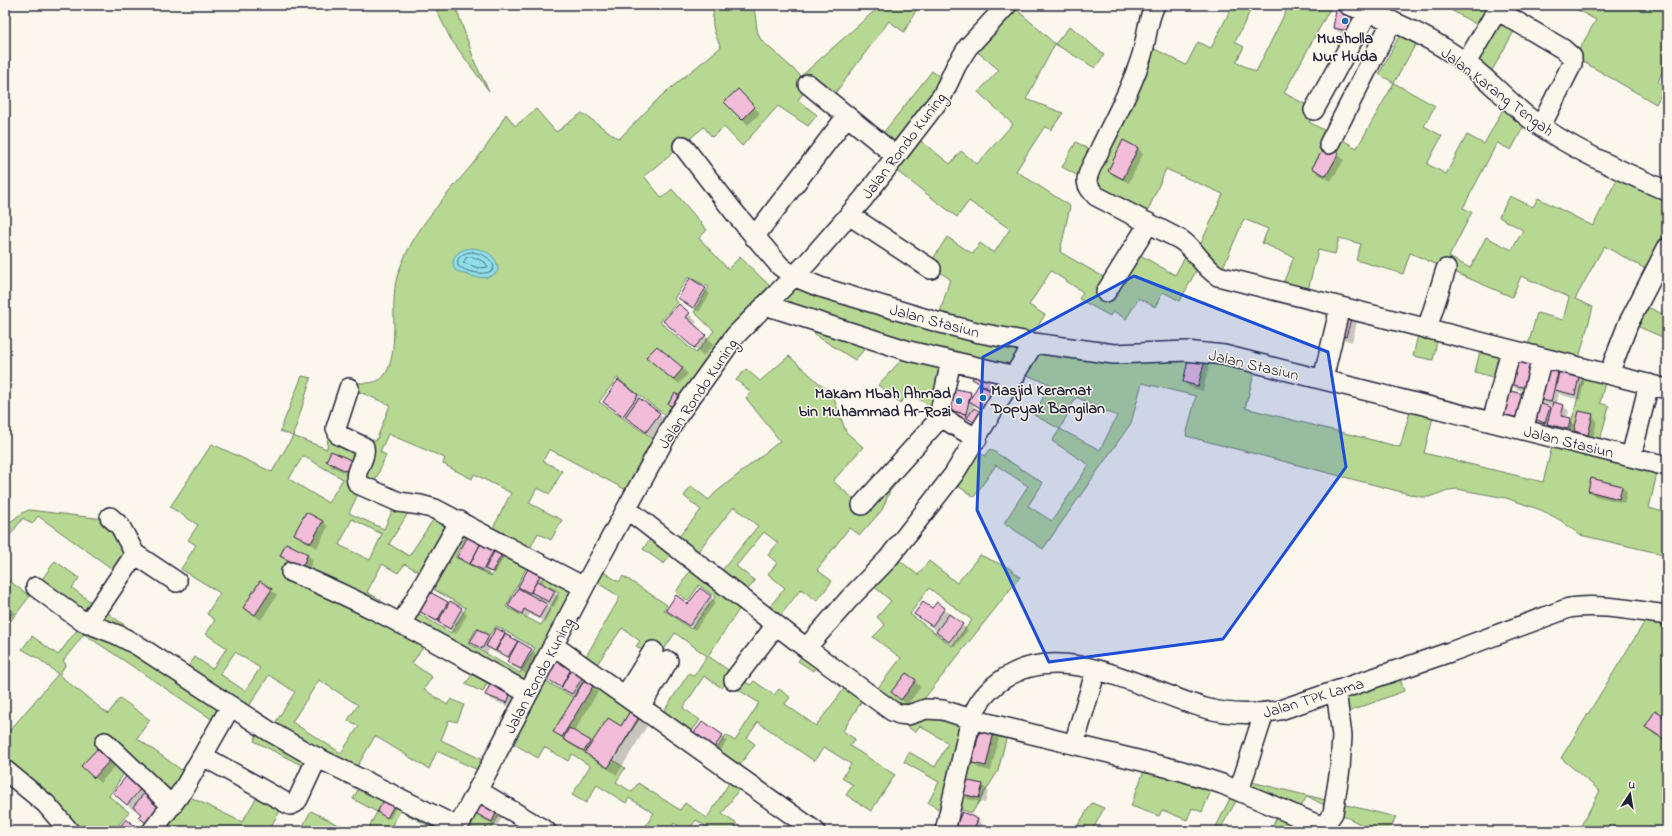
<svg xmlns="http://www.w3.org/2000/svg" width="1672" height="836" font-family="'Indie Flower',sans-serif">
	<style>
		.built { fill: #f8e6e6 }
		.green { fill: #b7d892; stroke: #6c7d66; fill-rule: evenodd }
		.water { fill: #90e0eb; stroke: #6494a5 }
		.shadow { fill: #0003 }
		.lines { fill: none; stroke-linecap: round; stroke-linejoin: round }
		.shore { stroke: #4e6e81; stroke-width: 1 }
		.building { fill: #f2bdd9; stroke: #22223b }
		.minor-casing { stroke: #22223b; stroke-width: 22 }
		.minor { stroke: #fbf7ec; stroke-width: 19 }
		.marked { fill: #1d4ed8; fill-opacity: 0.2; stroke: #1d4ed8; stroke-width: 3; stroke-linejoin: round }
		.poi-dot { fill: #1f6fb2; stroke: #fbf7ec; stroke-width: 1.5 }
		.labels { text-anchor: middle; stroke-width: 3; stroke-linejoin: round; paint-order: stroke }
		.poi-label { font-size: 16px; font-weight: bold; fill: #22223b; stroke: #fbf7ec }
		.street-label { font-size: 16px; fill: #22223b; stroke: #fbf7ec }
	</style>
	<rect width="100%" height="100%" fill="#fbf7ec"/>
	<filter id="ink" filterUnits="userSpaceOnUse"><feTurbulence type="fractalNoise" baseFrequency=".025" numOctaves="2"/><feDisplacementMap in="SourceGraphic" scale="8" xChannelSelector="R" yChannelSelector="G"/><feConvolveMatrix kernelMatrix="1 2 1 2 8 2 1 2 1" color-interpolation-filters="sRGB"/></filter>
	<g filter="url(#ink)">
		<path class="built" d="M956 808 972 813 982 821 978 831H951Z"/>
		<path class="green" d="M434 5H455L476 65 489 91 450 38Z
			M716 5H752C758 16 754 29 761 40L801 76 872 13 885 5H919L904 32 889 21 833 96 813 81 798 100 817 115 808 126 778 106 742 146 724 127 712 137 704 127 644 176 662 198 672 189 707 230 699 238 728 269 740 257 772 288 670 419 617 378 599 402 657 441 630 492 549 449 543 461 562 471 550 494 537 488 529 503 562 520 551 540 538 533 528 552 491 532 511 493 474 474 472 479 443 464 445 458 388 434 380 452 386 455 373 486 364 481 349 513 384 529 395 505 411 508 389 544 409 556 437 514 454 523 425 575 405 564 398 573 382 564 367 592 381 600 378 605 427 642 412 663 432 677 424 689 447 705 451 699 464 705 457 722 449 720 441 740 487 762 482 772 437 751 429 769 375 736 354 772 272 728 295 692 269 675 246 711 100 624 102 609 186 669 195 657 212 669 227 648 206 634 215 620 207 614 220 593 181 569 196 545 188 540 198 525 170 507 212 444 272 472 293 436 280 431 302 376 311 378 293 436 327 449 329 424 343 381C355 382 375 387 384 376 401 353 389 306 397 277 412 228 449 194 480 155 490 142 498 128 506 114L515 126 536 109 556 132 582 113 619 139 661 96 721 47C714 33 709 20 716 5ZM688 277 709 287 694 312 714 331 696 353 660 322 678 302 674 299ZM355 390 390 405 376 441 340 425ZM303 456 343 479 328 503 289 479ZM352 519 382 534 370 560 339 545ZM235 652 260 668 245 691 220 674ZM319 680 358 705 348 720 359 726 341 753 292 722Z
			M1233 5H1253L1235 42 1244 47 1236 62 1256 72 1289 5H1324L1331 7 1284 93 1316 110 1309 122 1357 148 1394 83 1379 74 1402 31 1418 40 1394 83 1435 106 1424 126 1442 136 1427 164 1446 174 1467 135 1484 144 1506 104 1526 122 1511 150 1497 143 1463 208 1472 212 1449 257 1470 268 1486 237 1512 250 1523 230 1499 217 1510 196 1533 207 1538 198 1593 226 1619 175 1667 197V242L1651 272 1604 246 1575 299 1593 307 1578 362 1527 349 1537 313 1563 320 1569 297 1521 276 1512 297 1410 253 1403 274 1356 260 1361 244 1339 238 1335 254 1318 250 1307 294 1281 288 1294 257 1262 243 1268 229 1244 219 1221 272 1199 248 1223 194 1166 169 1145 217 1110 198 1093 179 1151 47 1186 65 1198 42 1211 48Z
			M1442 5H1521L1511 23 1517 26 1490 74 1472 60 1488 31Z
			M1569 5H1667V60L1658 82 1666 87 1656 104 1575 57 1596 20Z
			M1014 7 1055 44 1070 26 1104 55 1095 68 1055 44 1026 99 1063 113 1051 130 1045 126 1016 171 1070 206 1060 252 1114 283 1133 251 1175 275 1188 252 1199 265 1180 301 1163 292 1155 307 1139 298 1126 319 1113 311 1110 316 1079 299 1083 292 1051 271 1029 305 1045 315 1030 338 939 316 950 279 929 265 947 237 973 254 980 243 994 253 1010 229 969 201 957 217 894 169 917 138 950 164 961 151 977 164 1013 124 978 92 999 70 974 49Z
			M932 71 943 79 895 149 880 137Z
			M1076 142 1093 152 1082 178 1062 167Z
			M797 284 880 311 1256 367 1245 408 1400 447 1411 408 1434 413 1424 453 1543 482 1553 443 1658 469 1649 508 1667 513V555L1580 535 1560 520 1541 510 1506 498 1457 489 1448 490 1429 497H1421L1186 436 1196 396 1142 383 1131 423 1043 549 1004 523 1028 486 996 465 974 497 952 482 974 449 985 456 990 449 1043 483 1028 506 1052 521 1089 465 1052 441 1060 429 1034 415 1050 384 1021 373 990 366 777 303ZM1076 397 1117 416 1100 450 1060 429Z
			M1641 304 1667 316V339L1632 324Z
			M799 320 870 343 855 360 820 338Z
			M1419 331 1438 336 1433 360 1413 356Z
			M1481 347 1505 353 1499 379 1475 372Z
			M906 355 946 365 936 410 910 393 900 403 878 385Z
			M789 356 828 391 834 399 846 432 863 447 833 481 864 508 896 472 902 477 890 491 882 510 860 535 849 528 817 570 832 581 817 601 801 589 777 620 766 611 785 588 768 574 777 563 768 555 778 543 764 532 736 566 755 581 744 594 719 574 758 526 734 507 695 555 676 540 701 510 684 496 691 486 709 500 715 493 780 441 746 398 751 392 736 380 746 369 760 381Z
			M1584 373 1606 378 1600 403 1609 406 1599 444 1568 436Z
			M29 510 104 519 130 555 118 573 38 516 32 524 23 518 5 542V526L22 513Z
			M462 527 469 531 455 557 491 576 506 550 577 588 525 686 408 622 414 611 451 633 466 608 428 586ZM527 567 544 576 540 582 559 592 541 625 506 607ZM496 626 535 648 520 673 468 643 477 628 490 635Z
			M653 535 673 551 664 564 643 549Z
			M980 555 1009 568 1020 577 920 704 906 708 874 693 901 658 873 637 885 625 877 617 891 601 870 583 894 556 918 575 929 561 957 583ZM929 588 972 620 952 646 910 614Z
			M55 561 79 578 72 588 95 605 87 618 40 582Z
			M693 566 742 605 708 656 750 685 754 681 774 695 779 689 790 697 785 704 816 726 847 685 864 697 843 731 855 739 850 746 895 775 871 811 846 795 853 785 842 778 851 764 824 747 814 761 758 722 747 738 755 744 738 768 715 752 726 735 735 741 759 703 726 682 722 688 704 676 683 708 700 720 690 734 662 714 689 673 694 676 707 656 675 633 657 660 636 646 640 641 622 628 595 667 584 660 620 597 593 580 599 569 619 582 623 576 667 605 664 610 691 629 715 597 699 585 688 601 676 592Z
			M5 578 30 596 5 628Z
			M1647 618 1667 620V831H1578L1600 791 1561 758Z
			M80 626 114 637 225 707 216 722 84 634 63 661 66 664 59 675 108 714 120 698 150 720 137 738 187 774 165 805 127 769 109 796 129 812 114 831H75L5 764V736L58 674 39 659 22 649 32 636 58 655Z
			M805 652 819 663 813 671 798 661Z
			M477 669 490 676 483 692 465 684Z
			M1399 675 1404 691 1340 715 1337 696Z
			M585 678 641 716 613 760 625 768 616 782 632 792 638 783 680 810 685 803 707 818 731 780 741 786 722 814 737 824 732 831H713L696 820 688 831 674 823 669 831H645L643 830 654 813 629 798 626 803 597 785 586 803 572 795 590 766 572 754 568 761 544 747 538 758 509 741 542 679 573 697Z
			M926 716 965 722 944 812 928 803 939 782 904 762 909 752 935 767 948 743 920 726 915 732 893 717Z
			M1010 723 998 771 972 813 956 808 974 727Z
			M259 730 313 761 309 769 254 741Z
			M1149 757 1235 778 1396 817 1389 831H1373L1307 796 1288 831H1271L1281 806 1244 787 1219 831H1214L1237 784 1218 775 1202 812 1192 808 1187 820 1162 810 1159 816 1131 806Z
			M361 784 449 831H439L400 811 389 831H367L377 812 353 799Z
			M260 792 283 806 268 831H159L186 795 242 822Z
			M481 798 502 810 490 831H478L467 825Z
			M1092 803 1104 808 1093 829 1097 831H1087L1078 825Z
			M311 811 350 831H300Z"/>
		<path class="water" d="M473 248C486 250 498 256 498 271 487 283 468 276 455 270 448 256 462 248 473 248Z"/>
		<path class="shadow" d="M1356 15 1359 37 1340 33 1334 28Z
			M738 91 760 113 748 125 726 102Z
			M1124 141 1138 148 1143 154 1129 183 1114 176 1109 171Z
			M1325 147 1338 154 1344 160 1331 181 1318 174 1313 168Z
			M705 289 710 294 699 312 684 303 679 298Z
			M689 314 697 322 694 325 714 344 703 356 673 329Z
			M1351 316 1357 322 1352 342 1343 339 1337 334Z
			M1204 360 1209 366 1203 391 1189 387 1184 382Z
			M653 363 682 368 688 374 679 384Z
			M1532 365 1531 393 1516 389 1511 384Z
			M1547 365 1579 373 1585 379 1580 400 1561 395 1559 393 1557 404 1563 406 1569 411 1567 418 1570 419 1576 426 1592 415 1597 421 1593 439 1581 436 1574 430 1573 434 1554 429 1551 426 1550 428 1537 423 1532 418 1537 404 1552 410 1553 406 1544 404 1539 398Z
			M974 379 997 383 1003 388 992 416 974 405 973 409 983 415 968 417 966 423 949 419 970 393 973 396 980 385Z
			M638 395 643 401 665 419 652 437 604 402Z
			M327 461 355 463 356 477 332 467Z
			M1622 486 1627 492 1624 503 1595 496 1590 491Z
			M323 521 328 527 317 548 301 539 296 534Z
			M495 547 505 555 495 574 490 572 488 575 464 562 458 557Z
			M308 555 313 560 308 571 286 561 281 556Z
			M539 577 544 582 542 585 554 592 559 597 554 607 543 602 551 610 545 622 530 614 527 618 514 611 509 606 525 592 519 587Z
			M271 590 277 595 261 620 244 608Z
			M710 596 716 602 695 630 667 609 689 605Z
			M447 603 449 605 451 603 462 609 467 615 456 634 424 615 418 610Z
			M937 603 968 630 955 647 915 613 932 610Z
			M5 604 15 612 5 627Z
			M504 634 531 650 537 655 526 674 513 667 508 661 509 660 501 654 500 656 490 649 487 653 477 647 471 642 489 637 491 639Z
			M556 662 582 678 598 692 574 732 592 744 621 727 630 713 639 718 647 726 617 775 595 761 588 755 569 744 555 732 575 697 552 683 546 678Z
			M906 674 921 687 907 705 898 697Z
			M492 681 518 695 512 708 492 700 487 694Z
			M1667 720V743L1655 735 1646 727Z
			M994 733 999 738 991 771 978 768 973 763Z
			M722 736 727 741 719 753 700 740Z
			M100 747 118 763 100 783 88 771Z
			M129 776 147 792 152 828 145 822 142 814 135 807 133 810 114 793Z
			M982 785 988 791 985 803 967 799 962 793Z
			M385 800 396 807 390 819 378 812Z
			M476 812H497L502 818 497 826 481 818Z
			M977 820 983 825 980 831H959L957 828Z"/>
		<g class="lines">
			<path class="shore" d="M473 252C482 254 491 257 494 267L492 271C481 276 468 272 458 266 456 256 464 252 473 252Z
				M473 257 485 262 488 267 479 268 463 263 466 258Z"/>
		</g>
		<path class="building" d="M1336 10 1357 14 1354 32 1333 28Z
			M738 89 755 107 742 120 724 102Z
			M1123 140 1138 148 1123 179 1108 171Z
			M1325 146 1339 153 1326 176 1312 168Z
			M690 278 706 288 693 308 678 298Z
			M679 304 690 313 686 317 706 335 694 348 663 321Z
			M1342 313 1352 315 1346 337 1336 334Z
			M657 346 683 368 673 380 646 357Z
			M1189 356 1205 360 1198 386 1183 382Z
			M1516 360 1532 364 1526 388 1510 384Z
			M1546 364 1559 368 1551 402 1537 399Z
			M1560 368 1580 373 1575 395 1555 390Z
			M977 370 998 382 993 391 972 379Z
			M618 380 638 395 623 416 603 402Z
			M979 384 997 395 987 412 969 401Z
			M951 388 971 392 966 414 946 410Z
			M1507 390 1527 395 1521 422 1501 417Z
			M675 393 683 398 676 409 668 404Z
			M639 398 660 413 646 432 625 417Z
			M1536 402 1550 407 1545 423 1531 418Z
			M1553 402 1564 405 1561 416 1571 418 1568 429 1547 424Z
			M974 408 984 414 977 424 967 418Z
			M947 410 966 414 964 422Z
			M1579 411 1593 414 1588 435 1574 431Z
			M331 451 355 462 350 473 326 461Z
			M1591 478 1622 486 1619 499 1588 491Z
			M306 512 323 521 311 543 294 534Z
			M470 532 483 539 470 564 457 557Z
			M483 539 496 546 483 570 470 564Z
			M286 543 308 554 302 567 280 556Z
			M496 548 503 552 492 572 485 569Z
			M528 569 540 576 530 593 518 587Z
			M260 581 272 589 255 615 243 608Z
			M537 581 555 591 549 602 531 592Z
			M518 588 547 604 539 618 524 609 522 614 508 606Z
			M700 588 711 596 689 626 666 610 676 595 688 604Z
			M428 591 448 602 437 621 417 610Z
			M450 601 462 608 450 629 438 622Z
			M5 602 10 606 5 614Z
			M923 602 932 608 937 602 945 608 932 626 914 614Z
			M949 614 963 624 949 642 936 632Z
			M496 628 505 633 495 651 486 646Z
			M478 629 489 636 482 649 470 642Z
			M505 634 518 641 508 657 496 651Z
			M518 641 532 649 521 669 507 662Z
			M556 660 571 669 561 687 545 678Z
			M571 670 583 677 572 694 561 688Z
			M906 673 916 680 901 700 891 692Z
			M492 680 513 688 507 703 485 695Z
			M584 681 593 686 562 737 553 732Z
			M630 711 639 717 608 768 585 753 608 718 621 726Z
			M1655 711 1667 719V741L1645 727Z
			M703 721 723 735 713 749 693 734Z
			M569 728 591 741 584 751 563 739Z
			M980 729 994 732 986 766 972 763Z
			M100 746 113 757 94 778 81 766Z
			M128 774 143 786 127 805 113 793Z
			M964 780 983 784 979 798 961 794Z
			M145 792 161 805 146 823 138 817 141 814 133 807Z
			M385 799 395 804 387 818 377 812Z
			M480 802 497 811 492 822 475 813Z
			M962 812 978 819 973 831H962L955 828Z
			M126 819 142 831H117Z"/>
		<g class="lines">
			<g class="minor-casing">
				<path id="minor" d="M1155 5C1146 22 1147 43 1140 61 1130 91 1114 120 1100 149 1096 159 1088 170 1087 180 1087 187 1092 191 1096 196L1181 240C1196 250 1203 267 1218 276L1667 389
					M1348 5C1391 19 1434 38 1470 66 1491 82 1508 101 1528 117 1565 146 1623 172 1667 191
					M1497 10 1563 49 1572 57V64L1541 126
					M1466 63 1500 5
					M808 84 896 156
					M1314 110 1368 12
					M1329 144 1392 21
					M683 146 734 212 780 266 793 276 820 287 937 322 980 333 1034 343 1114 354 1186 351 1224 355 1667 466
					M849 215 931 269
					M754 237 847 116
					M1106 292 1149 223
					M765 305 909 351 1015 376
					M1427 329 1446 269
					M951 361 941 407V417L977 439
					M1609 374 1628 324 1667 248
					M1323 379 1340 307
					M349 388 336 428 339 435 364 447C367 460 351 472 358 484L399 502 420 505 435 509 584 587
					M1492 422 1511 350
					M1523 430 1542 358
					M1631 457 1649 384
					M862 505 941 417
					M627 509 806 648 892 711 899 714 908 715 926 709 943 710 971 719 1182 771 1222 784 1323 827
					M110 517 120 526 135 554 177 582
					M291 572C374 605 450 651 528 693
					M36 587 82 621 118 635 137 645 269 731 304 751 458 827
					M88 624 135 554
					M401 624 460 521
					M553 645 815 831
					M806 648 849 599 887 560 954 474 1034 343
					M734 680 776 625
					M625 696 653 651
					M640 707 668 661
					M105 742 172 806
					M1074 744 1096 670
					M203 756 290 805 295 803 298 799 317 758
					M5 770 46 804 69 831
					M477 790 546 831
					M1239 791 1264 713
					M152 831 183 790 231 706
					M456 831 584 587 676 418 735 336 808 262 863 199 942 96 956 66 968 47 1007 5
					M945 831 971 719C978 701 989 688 1005 678 1064 639 1145 691 1205 708 1230 715 1254 715 1280 710L1453 651 1569 608C1599 603 1636 611 1667 615
					M1321 831 1333 813 1340 769 1342 736 1336 691"/>
			</g>
			<use href="#minor" class="minor"/>
		</g>
	</g>
	<path class="marked" d="M1134 276 1328 352 1346 467 1223 639 1049 662 977 510 983 357Z"/>
	<g class="poi-dot">
		<circle cx="1345" cy="21" r="4"/>
		<circle cx="983" cy="398" r="4"/>
		<circle cx="959" cy="401" r="4"/>
	</g>
	<g class="labels">
		<g class="poi-label">
			<text x="1345" y="43">Musholla<tspan x="1345" dy="18">Nur Huda</tspan></text>
			<text x="991" y="395" text-anchor="start">Masjid Keramat<tspan x="991" dy="18">Dopyak Bangilan</tspan></text>
			<text x="951" y="398" text-anchor="end">Makam Mbah Ahmad<tspan x="951" dy="18">bin Muhammad Ar-Rozi</tspan></text>
		</g>
		<g class="street-label">
			<text transform="translate(1498 91) rotate(37)" y="6">Jalan Karang Tengah</text>
			<text transform="translate(903 145) rotate(-53)" y="6">Jalan Rondo Kuning</text>
			<text transform="translate(935 320) rotate(15)" y="6">Jalan Stasiun</text>
			<text transform="translate(1254 364) rotate(13)" y="6">Jalan Stasiun</text>
			<text transform="translate(697 393) rotate(-56)" y="6">Jalan Rondo Kuning</text>
			<text transform="translate(1569 441) rotate(14)" y="6">Jalan Stasiun</text>
			<text transform="translate(538 675) rotate(-62)" y="6">Jalan Rondo Kuning</text>
			<text transform="translate(1313 697) rotate(-17)" y="6">Jalan TPK Lama</text>
		</g>
	</g>
	<rect width="1672" height="836" fill="none" stroke="#fbf7ec" stroke-width="20"/>
	<rect x="10" y="10" width="1652" height="816" fill="none" stroke="#22223b" stroke-width="1.5" filter="url(#ink)"/>
	<g transform="translate(1630 794) rotate(12)" stroke="#fbf7ec" stroke-width="3" paint-order="stroke">
	<path d="M0-3L7 15L0 10L-7 15Z" fill="#22223b"/>
	<text y="-6" font-size="11" font-weight="bold" text-anchor="middle" fill="#22223b">U</text>
	</g>
</svg>
